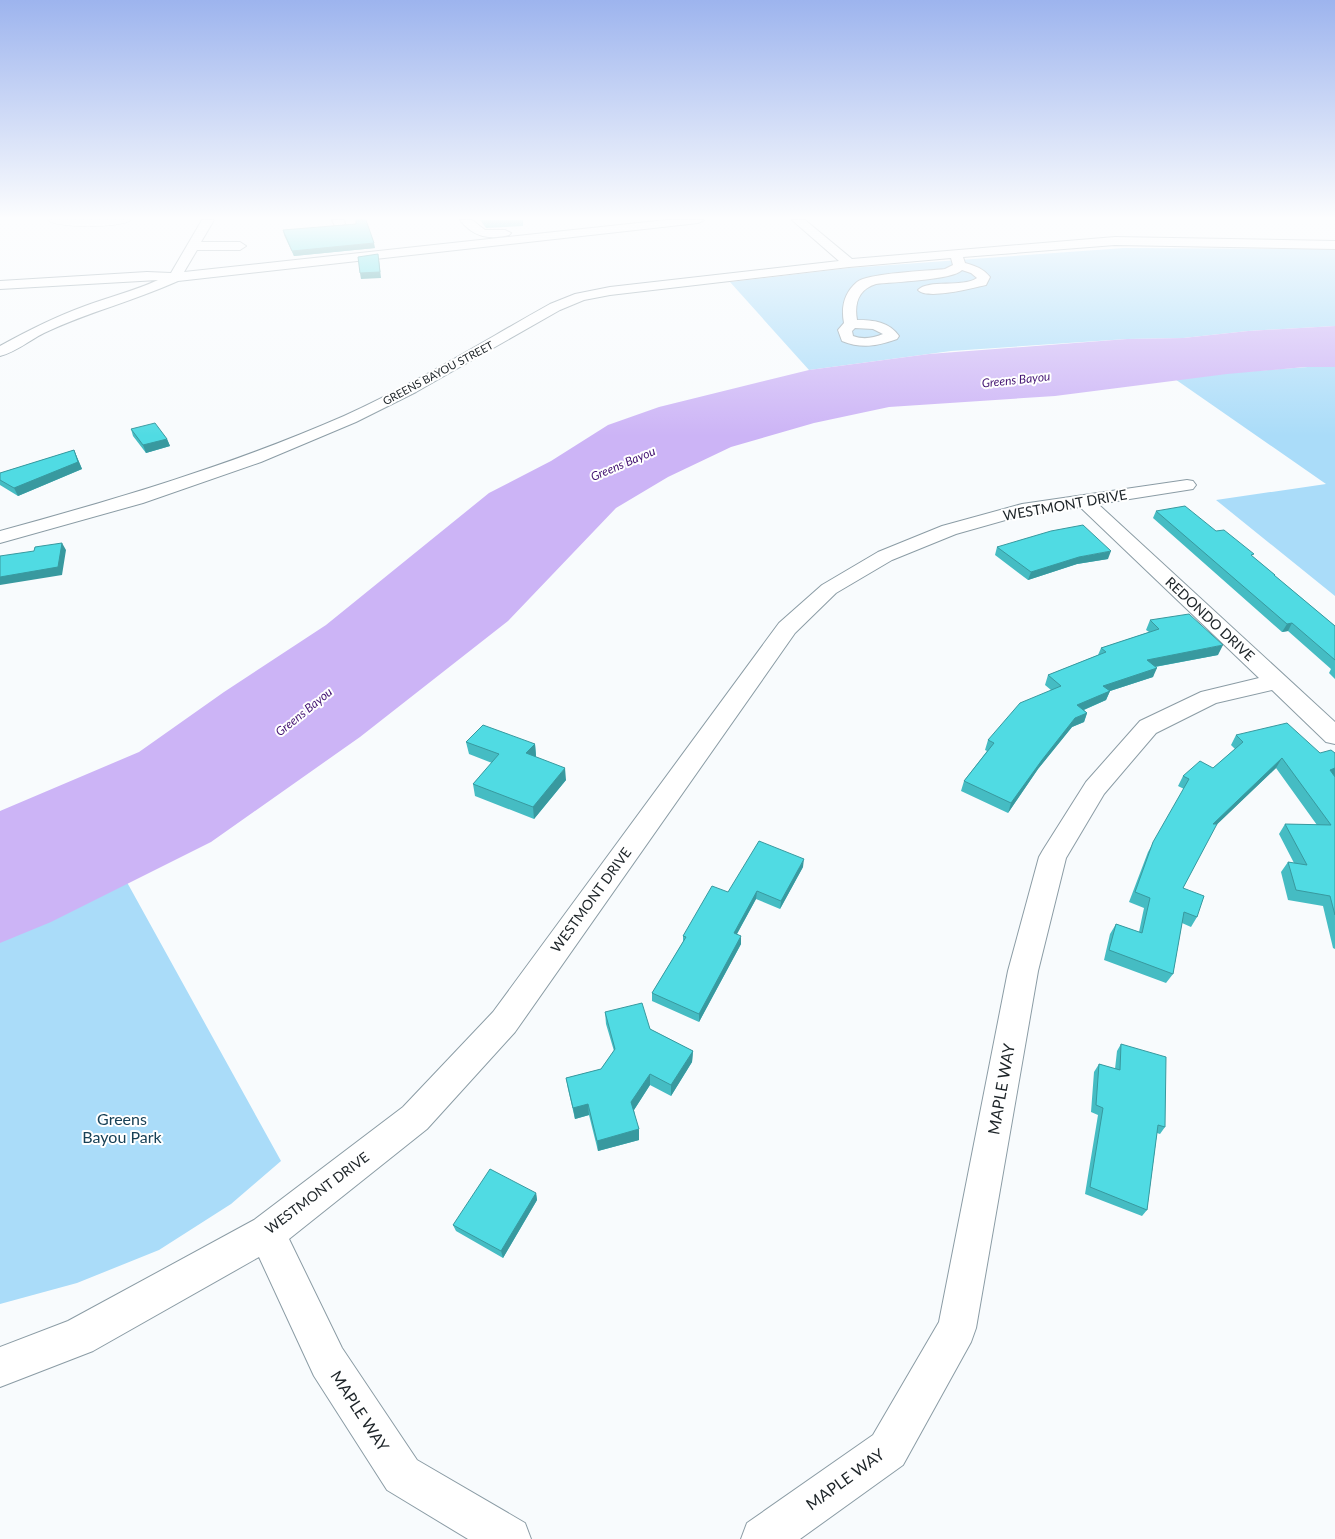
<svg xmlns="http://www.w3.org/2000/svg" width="1335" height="1539" font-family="Lato,sans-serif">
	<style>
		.green { fill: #aadcf9 }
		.water { fill: #ccb4f6 }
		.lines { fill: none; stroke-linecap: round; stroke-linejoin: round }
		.minor-casing { stroke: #8b9ca5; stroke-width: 2 }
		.major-casing { stroke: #8b9ca5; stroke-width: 1 }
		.minor { fill: #fff; fill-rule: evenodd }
		.major { fill: #fff; fill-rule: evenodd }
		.wall { fill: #45bcc3 }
		.shaded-wall { fill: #38999f }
		.building { fill: #50dbe3; stroke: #38999f }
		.labels { text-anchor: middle; stroke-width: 4; stroke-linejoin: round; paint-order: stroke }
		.far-street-label { font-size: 11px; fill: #1d2428; stroke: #fff }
		.far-water-label { font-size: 12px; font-style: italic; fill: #431472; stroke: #fff }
		.street-label { font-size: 14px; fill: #1d2428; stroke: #fff }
		.near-street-label { font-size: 16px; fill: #1d2428; stroke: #fff }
		.near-park-label { font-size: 16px; fill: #174157; stroke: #fff }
	</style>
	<rect width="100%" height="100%" fill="#f8fbfd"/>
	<path class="green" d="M1124 248 1335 249V326L1248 331 1183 338 1127 339 951 351 809 370 730 282 849 268Z
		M1335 365V596L1216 500 1326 484 1172 377Z
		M118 866 281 1161 231 1204 159 1250 77 1283 0 1304V914Z"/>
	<path class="water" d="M1335 326V367H1305L1227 374 1055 396 889 407 814 423 731 447 668 477 616 508 508 621 360 737 211 842 51 922 0 943V811L139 752 224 692 326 625 489 493 551 461 608 425 659 407 809 370 929 354 1127 339 1183 338 1248 331Z"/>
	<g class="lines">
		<g class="minor-casing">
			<path id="minor" d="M202 220H214L201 242H240L246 246 240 250H197L184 272 666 220H704L698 223 178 281C134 301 88 312 44 333 30 340 16 352 0 356V346C27 331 55 317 85 306 109 297 134 291 158 280L0 289V281L147 272 171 273Z
				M332 220H344L345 224 339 227 335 226Z
				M460 220H472L485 230H505L511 233 509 235C489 240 473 237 460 220Z
				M792 220H805L852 259 1115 237 1335 241V249L1115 245 963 257 965 263C975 266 983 268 990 277L986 285C973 288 927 300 918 290 928 279 962 288 977 278L971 273 962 270C953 280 892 282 876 284 859 289 854 303 857 320 874 320 889 322 899 336L897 339C877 346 862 349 842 341L838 330 844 323C841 307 844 293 857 282 867 273 929 271 945 269L953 265 951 258 849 267 610 295 584 300 560 310 416 392 356 422 261 462 143 503 0 543V531C117 499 232 465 344 416 415 384 482 342 550 304L575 294 610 287 839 261ZM855 328 873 329 883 334C873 338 864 340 853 336L852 331Z
				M1187 480 1193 481 1196 485 1193 489 1098 504 1335 722V744L1326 742 1272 690 1216 703 1156 733 1104 794 1066 858 1038 971 976 1328 971 1342 903 1465 800 1539H741L747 1523 873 1435 939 1322 1008 971 1039 857 1043 850 1086 782 1140 721 1201 692 1259 678 1080 507 1023 515 956 534 892 560 836 593 795 633 515 1032 427 1129 289 1239 342 1348 417 1460 525 1523 531 1539H468L387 1490 314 1376 259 1257 93 1351 0 1387V1347L68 1321 254 1220 403 1107 493 1012 779 623 822 585 878 552 942 526 1022 504Z"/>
		</g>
		<g class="major-casing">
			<path id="major" d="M48 220H131C123 228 56 229 48 220Z"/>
		</g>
		<use href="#minor" class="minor"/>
		<use href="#major" class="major"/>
	</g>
	<path class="wall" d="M480 220H523V226L486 228Z
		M283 230 375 248 294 256 284 235Z
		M131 429 167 439 170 446 146 453 133 436Z
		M74 450 82 469 18 496 0 485V473Z
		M1156 511 1216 531 1253 557 1275 575V576L1335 626V679L1329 673 1331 669 1288 631 1282 632 1153 518Z
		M997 547 1108 559 1077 564 1028 580 995 555Z
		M1150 620 1218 655 1155 667 1153 677 1110 691 1106 700 1084 710 1087 713 1084 722 1072 727 1038 769 1008 813 961 791 964 781 987 751 985 750 988 740 1051 690 1045 685 1048 675 1098 655 1101 648 1149 632 1146 630Z
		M1236 735 1320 753H1335V949L1333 948 1323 906 1288 900 1281 872 1288 862 1294 863 1279 834 1285 824 1317 825 1276 768 1216 825 1183 888 1197 917 1191 927 1182 923 1173 974 1166 983 1104 960 1110 934 1116 924 1139 932 1144 908 1129 902 1148 852 1184 789 1178 786 1183 776 1213 768 1235 749 1231 745Z
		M466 742 535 744 536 756V757L566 780 534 819 475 796 473 784 492 763 469 754Z
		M803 867 780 909 756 899 737 934 741 944 699 1022 652 1001V993L683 942V936L728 892Z
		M605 1012 650 1029 693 1051 692 1062 671 1096 650 1085 634 1110 639 1140 598 1151 589 1115 575 1119 568 1089 566 1078 601 1069 614 1051 606 1024Z
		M1121 1044 1165 1127 1160 1134 1157 1133 1147 1210 1142 1216 1085 1194 1098 1115 1091 1112 1094 1072 1099 1064 1115 1069 1117 1051Z
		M536 1193 537 1200 503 1258 456 1231 453 1225Z"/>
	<path class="shaded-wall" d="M374 243 375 248 294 256 292 251Z
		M379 260 381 278 361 279 360 273Z
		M167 439 170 446 146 453 143 445Z
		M74 450 82 469 18 496 14 488Z
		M62 543 66 550 62 575 0 585V577Z
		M1111 551 1108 559 1077 564 1028 580 1031 572 1079 557Z
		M1292 623 1288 631 1282 632 1287 624Z
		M1223 645 1218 655 1143 669 1147 660Z
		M1157 668 1153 677 1110 691 1106 700 1074 714 1077 705 1103 686Z
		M1087 713 1084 722 1072 727 1038 769 1008 813 1011 803 1042 760 1075 718Z
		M535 744 536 756 528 766 526 753Z
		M1282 758 1276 768 1207 834 1213 824Z
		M565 768 566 780 534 819 533 807Z
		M1335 768V777L1330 770Z
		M804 859 803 867 780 909 781 901Z
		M757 891 756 899 733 941 734 933Z
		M741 936V944L699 1022V1014Z
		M693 1051 692 1062 671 1096V1085Z
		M650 1074V1085L632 1113 631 1102Z
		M588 1104 589 1115 575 1119 573 1108Z
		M639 1129V1140L598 1151 597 1141Z
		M536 1193 537 1200 503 1258 501 1251Z"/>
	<path class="building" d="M356 220H366L374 243 292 251 283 230 356 224Z
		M378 254 380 272 360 273 358 257Z
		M155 423 167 439 143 445 131 429Z
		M74 450 78 462 14 488 0 480V473Z
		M1185 506 1216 531 1224 530 1254 554 1251 555 1275 575H1274L1335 626V660L1292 623 1287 624 1156 511Z
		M1083 525 1111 551 1079 557 1031 572 997 547 1051 531Z
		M62 543 58 567 0 577V556L34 551 35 547Z
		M1189 614 1223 645 1147 660 1157 668 1103 686 1110 691 1077 705 1087 713 1075 718 1042 760 1011 803 964 781 994 743 988 740 1020 703 1061 686 1048 675 1106 652 1101 648 1159 629 1150 620Z
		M1287 723 1320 753 1331 750 1335 753V768L1330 770 1335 777V915L1330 896 1296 890 1288 862 1307 865 1285 824 1331 825 1282 758 1213 824H1217L1183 888 1204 896 1197 917 1184 912 1173 974 1109 950 1116 924 1142 933 1150 898 1135 892 1153 842 1189 779 1183 776 1200 761 1213 768 1243 742 1236 735Z
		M483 725 535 744 526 753 565 768 533 807 473 784 499 754 466 742Z
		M759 841 804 859 781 901 757 891 734 933 741 936 699 1014 652 993 686 937 683 936 712 886 728 892Z
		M642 1003 650 1029 693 1051 671 1085 650 1074 631 1102 639 1129 597 1141 588 1104 573 1108 566 1078 601 1069 615 1049 605 1012Z
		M1121 1044 1166 1057 1165 1127 1158 1125 1147 1210 1090 1187 1103 1108 1096 1105 1099 1064 1120 1070Z
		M490 1169 536 1193 501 1251 453 1225Z"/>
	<linearGradient id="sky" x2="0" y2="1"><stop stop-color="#9db4ee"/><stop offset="0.5" stop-color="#fcfdfe"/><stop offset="1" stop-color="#fcfdfe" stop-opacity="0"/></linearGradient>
	<rect width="1335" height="436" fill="url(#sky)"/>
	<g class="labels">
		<g class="far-street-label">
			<text transform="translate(438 373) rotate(-28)" y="4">GREENS BAYOU STREET</text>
		</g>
		<g class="far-water-label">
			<text transform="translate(1016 380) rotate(-6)" y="4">Greens Bayou</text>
			<text transform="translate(623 464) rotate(-23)" y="4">Greens Bayou</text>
			<text transform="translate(304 712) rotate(-39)" y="4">Greens Bayou</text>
		</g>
		<g class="street-label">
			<text transform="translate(1065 505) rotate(-10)" y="5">WESTMONT DRIVE</text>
			<text transform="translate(1210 619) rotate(43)" y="5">REDONDO DRIVE</text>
			<text transform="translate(591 900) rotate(-54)" y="5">WESTMONT DRIVE</text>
			<text transform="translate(317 1193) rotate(-37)" y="5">WESTMONT DRIVE</text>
		</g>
		<g class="near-street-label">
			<text transform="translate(1001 1089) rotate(-80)" y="6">MAPLE WAY</text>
			<text transform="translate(360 1411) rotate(57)" y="6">MAPLE WAY</text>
			<text transform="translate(845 1479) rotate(-36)" y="6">MAPLE WAY</text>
		</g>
		<g class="near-park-label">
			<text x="122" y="1125">Greens<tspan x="122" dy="18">Bayou Park</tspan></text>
		</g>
	</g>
</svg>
